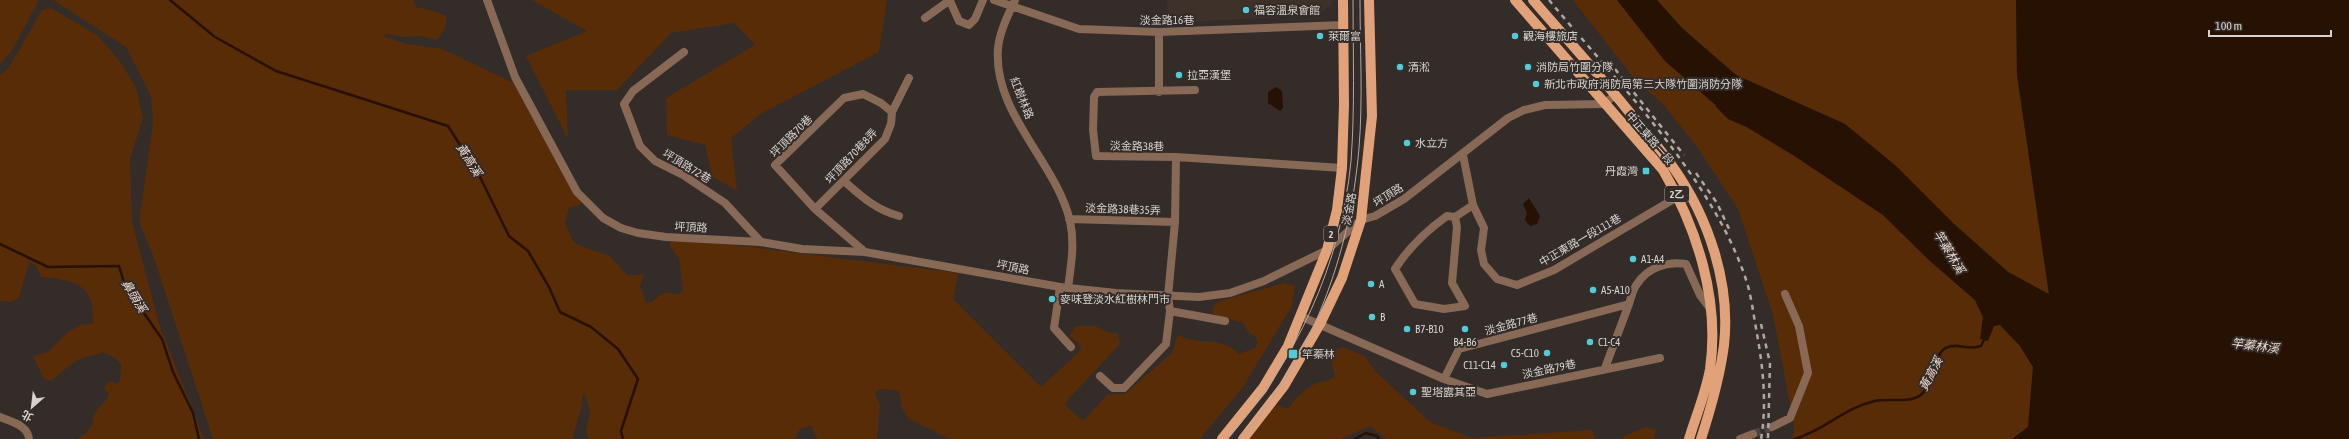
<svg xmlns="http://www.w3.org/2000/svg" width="2349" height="439" font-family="'Asap Condensed','Noto Sans TC',sans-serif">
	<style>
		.built { fill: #3e3129 }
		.green { fill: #592c08 }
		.water { fill: #261103 }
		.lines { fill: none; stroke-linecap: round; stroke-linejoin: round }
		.stream { stroke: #261103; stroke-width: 2.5 }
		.minor-tunnel { stroke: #4c4541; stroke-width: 8; stroke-dasharray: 8 4; stroke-linecap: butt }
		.minor { stroke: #876955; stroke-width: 8 }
		.tertiary { stroke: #876955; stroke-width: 8 }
		.primary { stroke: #e1a27a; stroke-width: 10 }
		.tram { stroke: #afa9a6; stroke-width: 1 }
		.rail { stroke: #afa9a6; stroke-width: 2.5; stroke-dasharray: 5 5; stroke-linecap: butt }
		.poi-dot { fill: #52cbd7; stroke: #332c28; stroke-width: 1.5 }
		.labels { text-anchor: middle; stroke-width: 4; stroke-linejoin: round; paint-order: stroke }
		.shield { fill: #332c28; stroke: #a6a09d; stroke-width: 1 }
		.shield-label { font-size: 10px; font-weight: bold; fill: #d7d2cf }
		.poi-label { font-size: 11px; fill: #d7d2cf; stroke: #332c28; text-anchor: start }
		.street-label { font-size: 11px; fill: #d7d2cf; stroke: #332c28 }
		.water-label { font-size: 12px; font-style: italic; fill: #f1ddd1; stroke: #332c28 }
	</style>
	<rect width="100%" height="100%" fill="#332c28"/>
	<path class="built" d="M1167 0H1331V5L1319 15 1168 23Z"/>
	<path class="green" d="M0 0H39L11 52 0 64Z
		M53 0H413L416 7 434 11 446 16V27L437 40 420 36 404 37 388 34 383 36 407 44 442 49 516 84 582 200 580 205 569 207 565 224 573 241 578 245 610 256 627 275H644L640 286 646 303 652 302C663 292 664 291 678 295L683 291 679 258 671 248 669 242 693 240 958 273 953 299 1041 387 1081 350 1079 344 1069 336 1076 326H1096L1106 332 1118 334 1120 344 1064 404 1083 421 1108 394H1125L1172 353 1178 335C1198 346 1223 336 1239 354L1255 348 1258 342 1255 336 1249 333 1243 323 1213 314V307L1217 302 1284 283 1295 286 1292 306 1243 387 1200 439H950L909 419 902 408 899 391 881 389 875 393 880 405 877 439H817L811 425 800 429 795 439H588L586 432 590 413 585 393 582 397C584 409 574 426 573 439H213L154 258 140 224V215L153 122 151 96 126 47Z
		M532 0H887L879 52 762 113 731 138 737 191 712 176 705 145 667 135 666 98 755 45 734 23 671 33 617 90H566L568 139 526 56 587 31Z
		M1573 0H1617L1665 61 1727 115 1796 157 1883 215 1930 261 1975 300 1983 317 1994 326 2000 325 2020 346 2033 367 2028 427 2012 439H1793L1794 425 1773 315 1738 209 1697 147 1663 104 1636 81Z
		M1657 0H2016L2017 75 2049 295 2008 272 1954 224 1896 166 1845 124 1736 75 1682 28Z
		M51 8 97 35 119 60 136 87 143 118 130 159 132 222 160 327 204 439H76L85 434 93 424C94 404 103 409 109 394L104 388 109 381 117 384 120 381 121 364 115 358 103 352C97 356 91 355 85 357 72 362 61 373 51 381L44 379 33 356 48 352 68 332 80 325 93 323C96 284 74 280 41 277L36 265 29 262 19 298 10 302 0 301V75L8 69 42 10Z
		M1343 347 1364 356 1377 373 1430 422 1472 438 1592 430 1595 439H1387L1370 426 1341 439H1249L1276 405 1288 409C1294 400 1303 390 1313 385 1322 380 1325 384 1335 376L1329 352Z
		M1645 427 1656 430 1654 439H1619Z"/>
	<path class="water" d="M1617 0H1657L1682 28 1736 75 1845 124 1896 166 1954 224 2008 272 2049 294 2017 75 2016 0H2349V439H2012L2028 427 2033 367 2020 346 2000 325 1994 326 1988 341 1980 339 1983 317 1975 300 1930 261 1883 215 1796 157 1727 115 1665 61Z
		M1276 87 1282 91 1283 108 1280 111 1268 103V92Z
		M1529 198 1540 216 1537 224 1530 226 1525 220 1527 213 1523 204Z"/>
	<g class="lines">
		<path class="stream" d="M170 0 215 37 276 71 448 126 479 175 509 236 528 251 549 287 560 312 591 327 618 349 638 379 621 431 623 439
			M1717 106 1729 118 1745 125
			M0 244 48 267 119 266 125 286 162 339 173 372 193 413 199 439
			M1355 439 1366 433 1377 436 1379 439
			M1795 439C1825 430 1844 408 1875 401 1888 398 1911 404 1922 394 1933 384 1934 353 1946 348 1958 342 1967 351 1981 346L1985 338"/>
		<path class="minor-tunnel" d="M1753 434 1772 427"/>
		<path class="minor" d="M994 0 1079 29 1159 32 1344 25
			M1015 0C1008 15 999 33 998 49 993 113 1056 162 1070 221 1075 244 1071 265 1068 288
			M950 1 959 21 969 25 975 19 983 0
			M925 18 950 0
			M684 52 633 91 624 104 640 146 655 161 683 175 725 203 761 242
			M1195 90 1097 92 1094 97 1093 130 1096 156 1176 157 1342 168
			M1159 92V32
			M1463 155 1473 205 1484 228 1481 250 1484 264 1497 279 1517 285 1554 270 1679 196
			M844 181C861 196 876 210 899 216
			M815 209 885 139 891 124 892 112 909 78
			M1455 217 1457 227 1452 283 1465 306 1444 309 1415 304 1395 269C1409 247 1426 231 1447 216L1455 217 1473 205
			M1069 219 1175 222
			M865 252 815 209 775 165 844 98 863 94 881 103 892 112
			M1060 287 1054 328 1071 347
			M1170 311 1225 321
			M1300 316 1444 379 1459 349 1629 304C1631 298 1633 289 1637 284 1648 267 1668 261 1686 264L1700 295 1709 307
			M1605 368 1629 304
			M1100 376 1113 388H1124L1166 344 1170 311 1168 296 1175 222 1176 157
			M1444 379 1487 394 1660 358
			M0 417C11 422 28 425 29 439
			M1772 427 1790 418 1808 373 1799 326 1785 294
			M1740 439 1753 434"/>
		<path class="tertiary" d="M487 0 515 77 577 192 603 218 621 228 638 233 666 237 761 242 802 249 865 252 1060 287 1116 293 1199 297 1230 293 1264 281 1327 250 1361 220 1375 216 1404 199 1508 118 1524 110 1545 105 1604 104 1615 95"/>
		<path class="primary" d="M1515 0 1663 170C1697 228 1720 300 1710 369 1706 392 1696 416 1689 439
			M1533 0C1564 36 1596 71 1626 108 1642 128 1659 147 1673 167 1708 217 1731 283 1724 345 1720 377 1711 408 1701 439
			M1222 439 1263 388 1288 346 1327 250 1337 210 1342 168 1344 104 1343 0
			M1243 439 1284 386 1320 324 1342 278 1361 220 1372 116 1369 0"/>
		<path class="tram" d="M1227 439C1296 361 1341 265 1351 161 1355 108 1353 53 1353 0
			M1239 439C1312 361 1350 254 1359 148 1363 99 1360 49 1360 0"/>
		<path class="rail" d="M1549 0C1617 82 1717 183 1748 286 1752 301 1754 318 1757 334 1763 367 1767 405 1761 439
			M1615 69 1684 155
			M1696 173 1717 203 1730 231
			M1761 324 1770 363 1768 439"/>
	</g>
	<g class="poi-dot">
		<circle cx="1246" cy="10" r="4"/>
		<circle cx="1320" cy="36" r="4"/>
		<circle cx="1515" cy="36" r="4"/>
		<circle cx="1400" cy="67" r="4"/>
		<circle cx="1528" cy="67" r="4"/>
		<circle cx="1179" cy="75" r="4"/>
		<circle cx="1536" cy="84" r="4"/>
		<circle cx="1407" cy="143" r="4"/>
		<rect x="1642" y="167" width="8" height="8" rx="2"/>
		<circle cx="1633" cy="259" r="4"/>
		<circle cx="1371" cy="284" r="4"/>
		<circle cx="1593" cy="290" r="4"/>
		<circle cx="1052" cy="299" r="4"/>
		<circle cx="1372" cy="317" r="4"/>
		<circle cx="1407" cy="329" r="4"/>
		<circle cx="1465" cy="329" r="4"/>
		<circle cx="1590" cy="342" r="4"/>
		<circle cx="1547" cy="353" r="4"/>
		<rect x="1288" y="349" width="10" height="10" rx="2"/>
		<circle cx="1504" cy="365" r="4"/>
		<circle cx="1413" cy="392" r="4"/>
	</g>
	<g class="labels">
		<g class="shield">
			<rect x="1665" y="186" width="24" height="16" rx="3"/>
			<rect x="1324" y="226" width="14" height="16" rx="3"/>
		</g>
		<g class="shield-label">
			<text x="1677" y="198">2乙</text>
			<text x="1331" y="238">2</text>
		</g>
		<g class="poi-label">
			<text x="1254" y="14">福容溫泉會館</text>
			<text x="1328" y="40">萊爾富</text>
			<text x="1523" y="40">觀海樓旅店</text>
			<text x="1408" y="71">清淞</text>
			<text x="1536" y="71">消防局竹圍分隊</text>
			<text x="1187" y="79">拉亞漢堡</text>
			<text x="1544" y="88">新北市政府消防局第三大隊竹圍消防分隊</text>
			<text x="1415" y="147">水立方</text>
			<text x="1638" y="175" text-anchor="end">丹霞灣</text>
			<text x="1641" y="263">A1-A4</text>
			<text x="1379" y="288">A</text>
			<text x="1601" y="294">A5-A10</text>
			<text x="1060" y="303">麥味登淡水紅樹林門市</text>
			<text x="1380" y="321">B</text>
			<text x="1415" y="333">B7-B10</text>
			<text x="1465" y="346" text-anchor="middle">B4-B6</text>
			<text x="1598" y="346">C1-C4</text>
			<text x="1539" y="357" text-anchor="end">C5-C10</text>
			<text x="1302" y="358">竿蓁林</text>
			<text x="1496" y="369" text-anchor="end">C11-C14</text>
			<text x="1421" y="396">聖塔露其亞</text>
		</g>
		<g class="street-label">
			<text x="1167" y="24">淡金路16巷</text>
			<text transform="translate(1022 98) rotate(68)" y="4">紅樹林路</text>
			<text transform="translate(791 136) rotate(-45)" y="4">坪頂路70巷</text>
			<text transform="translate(1650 138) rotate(49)" y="4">中正東路一段</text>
			<text transform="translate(1137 146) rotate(1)" y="4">淡金路38巷</text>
			<text transform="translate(851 156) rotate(-47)" y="4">坪頂路70巷8弄</text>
			<text transform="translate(687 166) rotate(31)" y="4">坪頂路72巷</text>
			<text transform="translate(1388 195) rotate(-32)" y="4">坪頂路</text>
			<text transform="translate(1123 209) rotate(2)" y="4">淡金路38巷35弄</text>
			<text transform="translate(1349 209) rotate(-80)" y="4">淡金路</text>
			<text transform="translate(691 227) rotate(3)" y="4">坪頂路</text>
			<text transform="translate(1580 240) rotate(-30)" y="4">中正東路一段111巷</text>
			<text transform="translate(1013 267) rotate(11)" y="4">坪頂路</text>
			<text transform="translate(1511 324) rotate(-15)" y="4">淡金路77巷</text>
			<text transform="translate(1549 369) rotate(-12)" y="4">淡金路79巷</text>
		</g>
		<g class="water-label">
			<text transform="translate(469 160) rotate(58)" y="4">黃高溪</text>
			<text transform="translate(1949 252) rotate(59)" y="4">竿蓁林溪</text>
			<text transform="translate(134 296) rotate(59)" y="4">鼻頭溪</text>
			<text transform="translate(2255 346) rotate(7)" y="4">竿蓁林溪</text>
			<text transform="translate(1931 374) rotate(-62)" y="4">黃高溪</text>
		</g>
	</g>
	<g transform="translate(32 407) rotate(208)" stroke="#332c28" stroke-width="3" paint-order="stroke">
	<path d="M0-3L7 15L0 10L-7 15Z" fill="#d7d2cf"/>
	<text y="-6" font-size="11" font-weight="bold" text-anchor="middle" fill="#d7d2cf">北</text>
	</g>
	<path d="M2209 30v6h122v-6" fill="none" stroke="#d7d2cf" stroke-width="2"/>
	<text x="2215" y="30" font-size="12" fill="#d7d2cf" stroke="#332c28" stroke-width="3" paint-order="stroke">100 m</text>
</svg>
